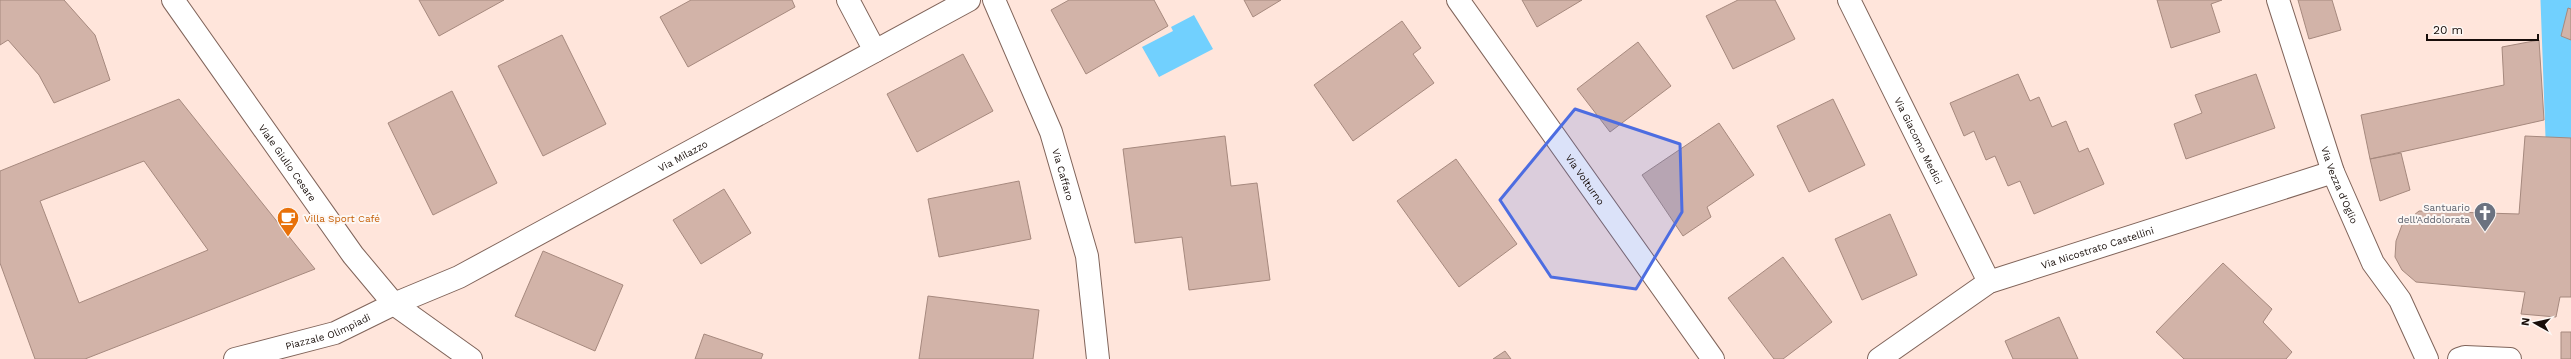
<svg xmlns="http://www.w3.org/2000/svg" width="2571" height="359" font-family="'Work Sans',sans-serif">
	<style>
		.water { fill: #71d0fe }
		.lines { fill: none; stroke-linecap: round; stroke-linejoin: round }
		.canal { stroke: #71d0fe; stroke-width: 39 }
		.building { fill: #d2b3a8; stroke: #a6897e; fill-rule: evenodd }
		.minor-casing { stroke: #80645a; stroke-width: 24 }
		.tertiary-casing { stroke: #80645a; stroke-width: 24 }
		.minor { stroke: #fff; stroke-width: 22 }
		.tertiary { stroke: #fff; stroke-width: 22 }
		.marked { fill: #4d6de1; fill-opacity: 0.2; stroke: #4d6de1; stroke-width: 3; stroke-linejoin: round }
		.labels { text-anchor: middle; stroke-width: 4; stroke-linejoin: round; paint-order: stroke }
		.street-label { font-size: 10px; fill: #180e0a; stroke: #fdf7f4 }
		.worship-label { font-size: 10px; fill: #5b616d; stroke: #fdf7f4; text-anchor: end }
		.food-label { font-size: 10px; fill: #c56008; stroke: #fdf7f4; text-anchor: start }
	</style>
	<rect width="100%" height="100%" fill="#ffe5db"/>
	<path class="water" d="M1194 15 1213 49 1159 77 1142 47 1173 31 1171 27Z"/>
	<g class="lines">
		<path class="canal" d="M2560 0 2565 137"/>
	</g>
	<path class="building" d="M0 0H64L95 35 110 80 54 103 39 75 8 40 0 45Z
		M419 0H504L439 36Z
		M691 0H792L795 7 688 67 660 17Z
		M1069 0H1154L1168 26 1086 74 1051 10Z
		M1244 0H1281L1253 17Z
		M1522 0H1582L1537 27Z
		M1738 0H1775L1795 39 1733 69 1706 16Z
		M2157 0H2222L2211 4 2220 32 2171 48Z
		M2298 0H2332L2341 30 2309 39Z
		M2568 8 2571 9V40L2561 36Z
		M1402 21 1421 48 1413 54 1434 83 1353 141 1314 85Z
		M562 35 606 124 543 156 498 66Z
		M2539 40 2544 120 2370 159 2361 115 2504 85 2502 47Z
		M1638 42 1671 86 1610 132 1577 89Z
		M963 54 993 111 917 152 887 94Z
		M2018 74 2030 101 2039 97 2052 127 2066 121 2079 152 2088 148 2104 184 2034 214 2020 181 2008 186 1995 156 1986 160 1974 131 1964 136 1950 103Z
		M2256 74 2275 128 2186 159 2174 124 2202 113 2195 95Z
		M452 91 497 183 433 215 388 123Z
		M179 99 315 269 85 359H35L0 263V171ZM144 161 208 250 79 303 40 201Z
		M1833 99 1865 165 1809 192 1777 126Z
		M1719 123 1754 175 1707 207 1711 217 1683 236 1642 175Z
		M1225 136 1231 186 1257 183 1270 280 1189 290 1182 237 1135 243 1123 149Z
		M2525 136 2571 138V297H2560L2556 317 2521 314 2525 292 2416 282 2402 270 2395 257 2396 241 2402 225 2419 211 2519 214Z
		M2401 153 2410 190 2380 201 2370 159Z
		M1456 159 1517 244 1459 287 1397 201Z
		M1019 181 1031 239 939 257 928 199Z
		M724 189 751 233 701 264 673 220Z
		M1890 214 1917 275 1862 300 1835 239Z
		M543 251 623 285 595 351 515 316Z
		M1783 257 1832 322 1783 359H1774L1728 298Z
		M2223 263 2272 309 2263 322 2292 352 2286 359H2184L2156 332Z
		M928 296 1039 310 1033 359H919Z
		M2059 317 2078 359H2013L2005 341Z
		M2561 332H2571V359H2561Z
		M704 334 763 354 761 359H695Z
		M1505 351 1511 359H1493Z"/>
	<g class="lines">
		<g class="minor-casing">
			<g id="minor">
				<path d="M848 0 875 51"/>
				<path id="s1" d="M994 0 1051 132 1087 256 1098 359"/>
				<path id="s2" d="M1458 0 1713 359"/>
				<path id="s3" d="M1849 0 1989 282"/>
				<path id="s4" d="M2278 0 2333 172 2373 263 2400 300 2427 359"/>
				<path id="s5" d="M235 359 335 333 394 304 459 277 969 0"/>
				<path id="s6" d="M1879 359 1989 282 2333 172"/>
				<path d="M2459 359 2465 357 2510 359"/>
			</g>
		</g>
		<g class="tertiary-casing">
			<g id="tertiary">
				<path id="s7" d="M173 0 353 255 394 304 471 359"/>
			</g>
		</g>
		<use href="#minor" class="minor"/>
		<use href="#tertiary" class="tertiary"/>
	</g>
	<path class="marked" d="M1575 109 1680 144 1682 212 1636 289 1551 277 1500 200Z"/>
	<defs>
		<g id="church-pin" transform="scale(1.15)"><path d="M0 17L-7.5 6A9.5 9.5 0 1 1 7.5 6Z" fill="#6b7280" stroke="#fdf7f4"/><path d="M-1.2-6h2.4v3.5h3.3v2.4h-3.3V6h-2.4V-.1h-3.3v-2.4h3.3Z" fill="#fff"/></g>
		<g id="cafe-pin" transform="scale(1.15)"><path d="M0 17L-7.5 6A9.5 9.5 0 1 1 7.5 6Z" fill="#e8710a" stroke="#fdf7f4"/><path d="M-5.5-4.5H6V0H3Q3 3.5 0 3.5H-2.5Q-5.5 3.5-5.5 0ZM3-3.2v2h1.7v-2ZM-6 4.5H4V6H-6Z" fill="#fff"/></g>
	</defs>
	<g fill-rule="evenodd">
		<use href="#church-pin" x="2485" y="213"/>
		<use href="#cafe-pin" x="288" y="218"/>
	</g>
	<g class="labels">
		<g class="street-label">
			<text dy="4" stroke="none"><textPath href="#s3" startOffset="157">Via Giacomo Medici</textPath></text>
			<text dy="4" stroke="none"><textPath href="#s5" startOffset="494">Via Milazzo</textPath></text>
			<text dy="4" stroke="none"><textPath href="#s7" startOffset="199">Viale Giulio Cesare</textPath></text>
			<text dy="4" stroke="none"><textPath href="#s1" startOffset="188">Via Caffaro</textPath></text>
			<text dy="4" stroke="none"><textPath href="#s2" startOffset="220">Via Volturno</textPath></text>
			<text dy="4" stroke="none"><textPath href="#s4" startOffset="195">Via Vezza d'Oglio</textPath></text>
			<text dy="4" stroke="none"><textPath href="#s6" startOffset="248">Via Nicostrato Castellini</textPath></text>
			<text dy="4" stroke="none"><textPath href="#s5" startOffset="97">Piazzale Olimpiadi</textPath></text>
		</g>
		<g class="worship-label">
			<text x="2470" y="211">Santuario<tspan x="2470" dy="12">dell'Addolorata</tspan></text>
		</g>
		<g class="food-label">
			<text x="304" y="222">Villa Sport Café</text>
		</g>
	</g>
	<g transform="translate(2535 323) rotate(278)" stroke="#fdf7f4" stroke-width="3" paint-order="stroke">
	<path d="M0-3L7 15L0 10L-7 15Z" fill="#180e0a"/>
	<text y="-6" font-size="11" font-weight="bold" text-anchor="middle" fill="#180e0a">N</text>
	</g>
	<path d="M2427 34v6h111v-6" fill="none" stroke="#180e0a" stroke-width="2"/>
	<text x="2433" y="34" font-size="12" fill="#180e0a" stroke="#fdf7f4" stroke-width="3" paint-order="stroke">20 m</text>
</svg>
